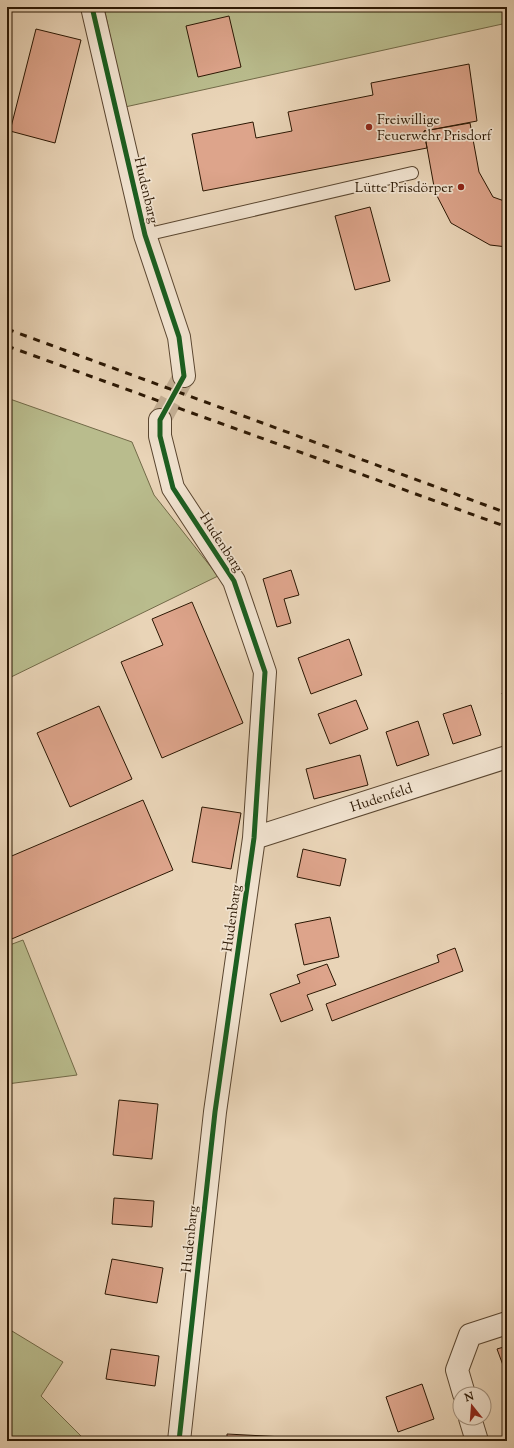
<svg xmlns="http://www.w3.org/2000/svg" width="514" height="1448" font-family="'Sorts Mill Goudy',serif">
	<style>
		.green { fill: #b9bc8d; stroke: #726a48 }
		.building { fill: #dda48b; stroke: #2b1703 }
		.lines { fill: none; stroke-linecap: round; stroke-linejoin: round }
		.minor-tunnel { stroke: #c3ae93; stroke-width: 22; stroke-dasharray: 22 11; stroke-linecap: butt }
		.service-casing { stroke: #5a4630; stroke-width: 14 }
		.minor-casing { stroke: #5a4630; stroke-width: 24 }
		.service { stroke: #f1e3d0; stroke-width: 12 }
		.minor { stroke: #f1e3d0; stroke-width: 22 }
		.rail { stroke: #2b1703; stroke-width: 3; stroke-dasharray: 7 7; stroke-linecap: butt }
		.cycleway-casing { stroke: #f1e3d0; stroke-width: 8 }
		.cycleway { stroke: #1b5e20; stroke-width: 5 }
		.poi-dot { fill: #8f2418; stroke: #f1e3d0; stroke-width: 1.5 }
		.labels { text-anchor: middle; stroke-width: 3.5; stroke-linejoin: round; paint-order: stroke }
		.poi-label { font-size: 14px; fill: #2b1703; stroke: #f1e3d0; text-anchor: start }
		.street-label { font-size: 14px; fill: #2b1703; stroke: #f1e3d0 }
	</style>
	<rect width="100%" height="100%" fill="#e9d4b7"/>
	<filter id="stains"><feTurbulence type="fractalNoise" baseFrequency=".005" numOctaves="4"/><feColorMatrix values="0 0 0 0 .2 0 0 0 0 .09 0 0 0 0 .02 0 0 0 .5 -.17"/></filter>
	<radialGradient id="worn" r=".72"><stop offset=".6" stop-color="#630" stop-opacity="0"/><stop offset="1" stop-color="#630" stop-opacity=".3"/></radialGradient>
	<path class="green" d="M104 7H507V23L125 107Z
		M7 398 132 442 154 495 218 576 7 679Z
		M23 940 77 1075 7 1084V946Z
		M7 1328 63 1362 41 1396 86 1441H7Z"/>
	<path class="building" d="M229 16 241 67 198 77 186 26Z
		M36 29 81 40 55 143 10 131Z
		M469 64 477 121 424 131 427 148 203 191 192 134 253 122 256 138 292 131 288 112 373 95 371 83Z
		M470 123 479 172 493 197 507 202V247L490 245 451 223 435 192 424 131Z
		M370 207 390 281 355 290 335 216Z
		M291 570 299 595 284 599 291 623 277 627 263 579Z
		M192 602 243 723 162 758 121 662 163 645 152 619Z
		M349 639 362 675 311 694 298 658Z
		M507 691V708L502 693Z
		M356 700 368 729 330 744 318 714Z
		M471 705 481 735 453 744 443 714Z
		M99 706 132 779 70 807 37 733Z
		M418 721 429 755 397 766 386 732Z
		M360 755 368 785 314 799 306 769Z
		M143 800 173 870 7 941V858Z
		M202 807 241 813 231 869 192 862Z
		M303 849 346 859 340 886 297 877Z
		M330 917 339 957 304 965 295 924Z
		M455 948 463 971 332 1021 326 1004 439 962 437 955Z
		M327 964 336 985 307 995 313 1010 281 1022 270 994 300 983 297 975Z
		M119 1100 158 1104 152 1159 113 1155Z
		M114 1198 154 1201 152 1227 112 1224Z
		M112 1259 163 1268 157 1303 105 1294Z
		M507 1346V1376L497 1349Z
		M111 1349 159 1356 155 1386 106 1379Z
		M422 1384 434 1419 398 1432 386 1397Z
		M507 1419V1432L503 1420Z
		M227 1434 284 1437 283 1441H227Z"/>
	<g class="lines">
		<path class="minor-tunnel" d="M160 420 184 376"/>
		<g class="service-casing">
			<path id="service" d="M145 235 412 173"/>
		</g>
		<g class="minor-casing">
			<path id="minor" d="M92 7 145 235 179 337 184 376
				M160 420V436L173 488 234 581 265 672 254 838 215 1112 179 1441
				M254 838 507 757
				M464 1394 457 1370 470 1335 507 1323
				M470 1418 477 1441"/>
		</g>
		<use href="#service" class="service"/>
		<use href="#minor" class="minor"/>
		<path class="rail" d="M7 329 507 513
			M7 346 507 527"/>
		<g class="cycleway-casing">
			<path id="cycleway" d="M92 7 145 235 179 337 184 376 160 420V436L173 488 234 581 265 672 254 838 215 1112 179 1441"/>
		</g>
		<use href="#cycleway" class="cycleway"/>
	</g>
	<g class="poi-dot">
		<circle cx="369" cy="127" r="4"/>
		<circle cx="461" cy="187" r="4"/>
	</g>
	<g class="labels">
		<g class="poi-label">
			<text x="377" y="124">Freiwillige<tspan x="377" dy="16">Feuerwehr Prisdorf</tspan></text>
			<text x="453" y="192" text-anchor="end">Lütte Prisdörper</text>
		</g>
		<g class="street-label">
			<text transform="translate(147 190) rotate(77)" y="5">Hudenbarg</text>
			<text transform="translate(222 542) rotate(57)" y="5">Hudenbarg</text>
			<text transform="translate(381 797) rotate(-18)" y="5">Hudenfeld</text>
			<text transform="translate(231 918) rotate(-82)" y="5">Hudenbarg</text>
			<text transform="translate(189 1239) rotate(-84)" y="5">Hudenbarg</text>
		</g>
	</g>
	<rect width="514" height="1448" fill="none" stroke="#e9d4b7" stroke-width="24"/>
	<rect x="8" y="8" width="498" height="1432" fill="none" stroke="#2b1703" stroke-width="2"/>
	<rect x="12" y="12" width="490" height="1424" fill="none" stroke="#2b1703"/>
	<g transform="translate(472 1406) rotate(343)"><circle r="19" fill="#f1e3d0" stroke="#a2917e"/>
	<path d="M0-3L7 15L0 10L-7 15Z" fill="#8f2418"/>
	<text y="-6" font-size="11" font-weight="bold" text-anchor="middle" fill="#2b1703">N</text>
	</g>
	<rect width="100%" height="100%" filter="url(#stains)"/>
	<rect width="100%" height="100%" fill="url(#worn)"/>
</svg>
